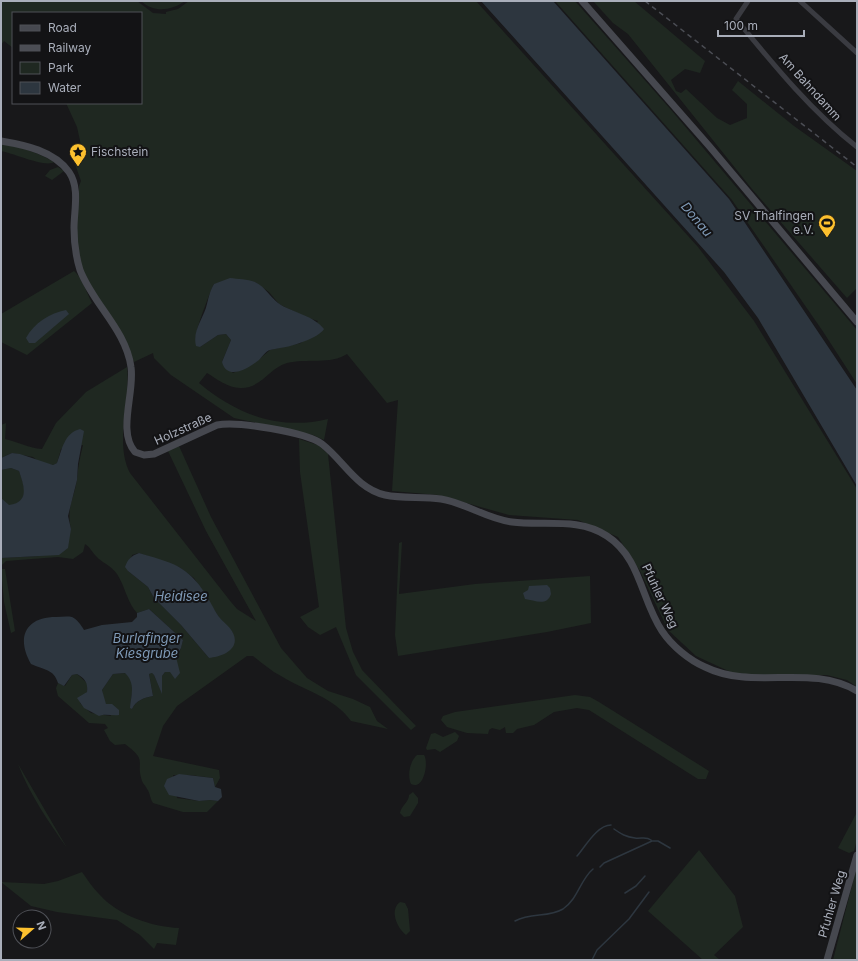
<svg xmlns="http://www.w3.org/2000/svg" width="858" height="961" font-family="Inter,sans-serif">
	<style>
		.green { fill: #1f2821; fill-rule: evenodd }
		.water { fill: #2d363f }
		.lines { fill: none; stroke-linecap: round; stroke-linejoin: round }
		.stream { stroke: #2d363f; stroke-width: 1.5 }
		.street { stroke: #3a3b41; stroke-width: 5 }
		.secondary { stroke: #46484f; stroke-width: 7 }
		.rail { stroke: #4b4d54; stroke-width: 1.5; stroke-dasharray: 5 4; stroke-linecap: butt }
		.labels { text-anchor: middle; stroke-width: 4; stroke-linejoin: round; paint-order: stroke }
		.street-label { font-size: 12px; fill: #a9aeba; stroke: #131315 }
		.poi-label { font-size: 12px; fill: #a9aeba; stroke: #131315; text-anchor: start }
		.water-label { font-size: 13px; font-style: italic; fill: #7f9ab7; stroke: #131315 }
	</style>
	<rect width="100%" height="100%" fill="#18181a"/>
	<path class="green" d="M1 1H137L153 13 166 14V12L178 9 189 1H476L698 247 754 321 857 489V687L847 680 827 675H737L696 656 668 630 640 571 618 537 578 520 509 515 438 495 392 491 398 400 387 403 347 354C331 365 306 358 287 363 269 368 261 389 240 388 228 388 217 379 207 373L199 383C236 414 279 431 328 419L324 440 313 435 234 418 171 375 154 358 153 353 134 362C121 325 87 296 79 257 74 234 78 209 79 186L81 181 74 161 83 154 77 127 66 103H141V13H13V48L4 41 1 45ZM255 282 269 292 279 304 305 317 318 321 301 343 270 350 257 361 233 373 222 362 231 340 226 334 218 335 200 347C199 342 197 336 197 331 197 327 211 289 214 284Z
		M141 1H185C171 11 154 13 141 1Z
		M555 1H575L672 111 857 330V384L822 330 732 200Z
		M593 1H634L705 61 700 73 685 69 671 80 676 91 681 93 686 89 717 118 730 125 747 118V104L732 90 738 81 794 126 857 171V288L847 298 752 189 628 34 613 23Z
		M1 144C21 147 37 152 54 162 46 168 13 153 1 151Z
		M58 167 64 171 52 180 45 176 50 170Z
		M74 271C82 277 87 294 92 303L27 355 1 342V314Z
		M127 367C131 399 114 443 130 473L231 602 237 609 256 621 206 531 168 451 179 446 211 517 281 648 307 678 328 691 353 699 370 707 377 721 388 729 351 721C334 697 305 691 281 676 271 671 262 663 253 656H247L177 706 163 726 153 756 219 770 220 778 215 787 213 778 190 775H173L177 798 199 801 210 800 218 801 207 812H183L153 803C150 799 150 792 147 789 146 786 143 784 142 781 135 760 149 762 125 744L115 745 110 741 104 730 108 728 105 724 89 723 58 696 56 688 58 683 65 686 72 675 77 674 87 683V692L84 695 80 703 91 713 111 716 104 700 102 690 113 674 126 673C140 688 127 696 132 709 136 700 144 698 153 696L149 674 152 673 154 675 162 693V676L165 672H170L181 648 183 640 149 609 137 613C127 602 125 586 117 574 111 565 102 563 96 556 91 551 91 548 85 544L83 552 73 559 58 557 6 561 1 566V558L39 556 71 529C66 507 74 500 77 479 78 467 80 457 83 445L61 449 57 463 53 465 39 462 33 457 12 453 1 458V425L6 423 5 439C18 442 29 448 42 449L56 423 86 392ZM139 553 179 567 194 578 220 619 233 633 209 658 181 625 154 598 148 587 128 571 132 555Z
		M299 439 318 445 328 454 346 628 353 652 362 670 416 726 411 730 356 675 336 627 320 635 308 627 300 617 319 607 300 472Z
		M11 468 19 471C25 486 30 502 9 506L1 499V470Z
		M402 542 399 594 475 584 590 576 591 623 547 632 398 656 395 635 399 543Z
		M1 569H5L15 631 11 633 4 602Z
		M575 695 590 697 599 702 709 771 706 779H698L589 710 577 708 554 712 534 725 517 729 513 733H506L505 727 500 730 492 728 489 730 488 734 467 733 447 727 441 720 443 716 455 712Z
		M455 732 459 736 457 741 440 752 435 749 427 750 426 748 431 734 435 733 443 737Z
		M417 755H424C429 762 424 791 411 784 407 775 410 761 417 755Z
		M18 764 67 848C48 821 30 795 18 764Z
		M413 792 418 798V803L410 816 404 817 400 813C401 806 409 802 409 795Z
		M857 812V839L854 851 849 853 838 848Z
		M699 850 735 896 743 927 714 955 720 960H703L648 911Z
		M857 866V960H833Z
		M82 872C87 879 93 888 99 894 117 915 152 927 179 928L176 945 157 943 154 949 140 935 117 920 57 912 31 906 1 882 44 884 58 881Z
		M400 902 405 903 408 909 410 931 406 935C397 928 389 910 400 902Z"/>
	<path class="water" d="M481 1H553L729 199 857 390V486L758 318 724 272Z
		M230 278C238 279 247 279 255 282 266 287 271 299 281 305 295 313 314 316 324 329 319 338 290 347 280 348 277 349 273 349 270 350 266 351 262 357 259 360 248 369 227 381 222 362L231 340 226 334 218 335 200 347 196 346C192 330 204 318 207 304 209 296 210 291 214 284Z
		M66 310 69 314 35 343H29L26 338C34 323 50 313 66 310Z
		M80 429 84 431 78 464 77 480 68 516 71 529 68 548 59 555 1 558V498L9 505C30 502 24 486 19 471L11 468 1 470V458L12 453 20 454 53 465 57 463C62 450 64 433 80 429Z
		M139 553C152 557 168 561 179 567 198 578 207 596 217 614 221 621 230 626 233 633 241 650 221 657 209 658L181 625 154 598 148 587 128 571 125 567C128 559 131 556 139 553Z
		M547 585 550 588 551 594C547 607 534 600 525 599L523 593 528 590 529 586Z
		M149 609 183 640 181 648 176 657 180 673 175 679 170 672H165L162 676V694L154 675 152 673 149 674 153 696C144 698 136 700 132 709L130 708C131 694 136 684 125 673L113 674 102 690 106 704H112L119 710V715C112 716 105 713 99 716L84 708 77 698 87 692C88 682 85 679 77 674L72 675 64 686 58 683C54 669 44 670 31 664 16 638 25 617 56 617 61 617 67 616 72 617 77 619 81 625 84 630L102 625 132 622 137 617V613Z
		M179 774 213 778 215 787 221 789 222 797 218 801 210 800 199 801 169 795 164 786 167 779Z"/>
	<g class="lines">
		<path class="stream" d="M614 829C621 834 626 837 635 838 641 839 646 836 651 840
			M577 856C585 847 597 825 611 825
			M600 867 604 863 652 841H658L670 848
			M625 893 636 886 645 876
			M515 921C531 912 548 918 563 909 578 899 580 880 593 869
			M592 960 597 950 629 919 649 892"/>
		<path class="street" d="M748 1 736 19C773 64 811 111 857 147
			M800 1 857 53"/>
		<path class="secondary" d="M582 1 710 147 857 322
			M1 141C25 145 54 151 69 172 80 188 74 210 74 228 74 242 76 257 80 270 93 304 126 330 131 367 135 392 117 432 135 452L144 455 154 454 217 425C237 421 306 432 322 444 344 461 356 488 385 495 403 499 423 496 441 499 466 503 487 519 512 522 543 526 579 517 607 536 641 558 641 600 662 631 672 646 689 660 705 667 754 691 810 663 857 691
			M827 960 857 855"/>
		<path class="rail" d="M645 1 857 167"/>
	</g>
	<defs>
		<g id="sight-pin" transform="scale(0.9)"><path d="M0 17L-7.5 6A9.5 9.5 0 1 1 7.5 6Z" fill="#fcc02e" stroke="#131315"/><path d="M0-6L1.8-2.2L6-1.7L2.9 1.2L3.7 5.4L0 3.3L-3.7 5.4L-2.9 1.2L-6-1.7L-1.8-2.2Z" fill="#111"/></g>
		<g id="stadium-pin" transform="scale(0.9)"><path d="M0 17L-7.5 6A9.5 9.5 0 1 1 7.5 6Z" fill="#fcc02e" stroke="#131315"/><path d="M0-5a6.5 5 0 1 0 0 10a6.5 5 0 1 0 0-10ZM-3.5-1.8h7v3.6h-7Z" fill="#111"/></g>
	</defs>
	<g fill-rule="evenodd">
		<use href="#sight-pin" x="78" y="152"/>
		<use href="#stadium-pin" x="827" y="223"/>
	</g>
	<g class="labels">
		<g class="street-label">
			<text transform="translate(810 87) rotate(48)" y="4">Am Bahndamm</text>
			<text transform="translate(183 429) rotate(-24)" y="4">Holzstraße</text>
			<text transform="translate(660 596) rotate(65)" y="4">Pfuhler Weg</text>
			<text transform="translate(832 904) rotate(-74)" y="4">Pfuhler Weg</text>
		</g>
		<g class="poi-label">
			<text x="91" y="156">Fischstein</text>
			<text x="814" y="220" text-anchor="end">SV Thalfingen<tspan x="814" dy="14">e.V.</tspan></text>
		</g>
		<g class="water-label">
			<text transform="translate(697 219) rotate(50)" y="5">Donau</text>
			<text x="181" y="601">Heidisee</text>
			<text x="147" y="643">Burlafinger<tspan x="147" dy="15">Kiesgrube</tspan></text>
		</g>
	</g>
	<rect width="858" height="961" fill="none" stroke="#a9aeba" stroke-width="4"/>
	<rect x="12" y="12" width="130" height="92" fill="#131315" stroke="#4f5157"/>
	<rect x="20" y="25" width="20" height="6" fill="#46484f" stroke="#4f5157"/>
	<text x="48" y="32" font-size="12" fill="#a9aeba">Road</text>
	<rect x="20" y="45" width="20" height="6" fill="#4b4d54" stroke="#4f5157"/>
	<text x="48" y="52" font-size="12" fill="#a9aeba">Railway</text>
	<rect x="20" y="62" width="20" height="12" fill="#1f2821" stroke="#4f5157"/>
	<text x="48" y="72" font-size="12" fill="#a9aeba">Park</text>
	<rect x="20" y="82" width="20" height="12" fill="#2d363f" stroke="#4f5157"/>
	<text x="48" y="92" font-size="12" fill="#a9aeba">Water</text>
	<g transform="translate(32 929) rotate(70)"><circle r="19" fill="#131315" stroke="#4f5157"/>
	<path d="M0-3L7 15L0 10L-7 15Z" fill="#fcc02e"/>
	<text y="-6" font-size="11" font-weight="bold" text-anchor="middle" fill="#a9aeba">N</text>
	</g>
	<path d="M718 30v6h86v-6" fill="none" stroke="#a9aeba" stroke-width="2"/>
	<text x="724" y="30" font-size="12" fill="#a9aeba" stroke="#131315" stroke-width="3" paint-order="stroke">100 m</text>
</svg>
